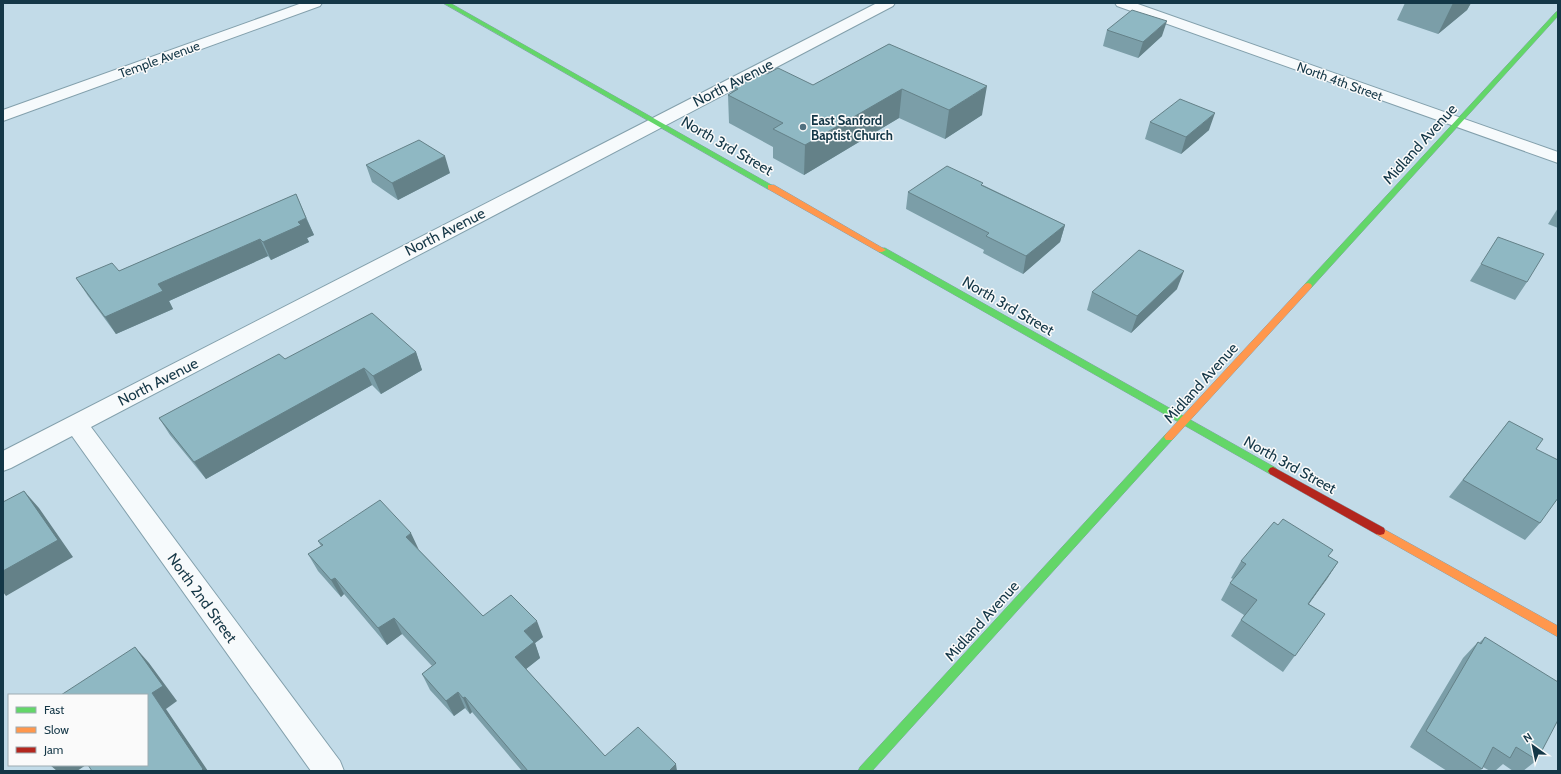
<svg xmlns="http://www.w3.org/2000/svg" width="1561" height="774" font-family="Cabin,sans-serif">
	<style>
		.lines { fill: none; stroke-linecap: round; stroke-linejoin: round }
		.street-casing { stroke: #83a0ac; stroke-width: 2 }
		.fast-casing { stroke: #83a0ac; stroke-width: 1 }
		.slow-casing { stroke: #83a0ac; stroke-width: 1 }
		.jam-casing { stroke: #83a0ac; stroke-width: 1 }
		.street { fill: #f6fafc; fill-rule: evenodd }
		.fast { fill: #63d668; fill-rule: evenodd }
		.slow { fill: #ff974d; fill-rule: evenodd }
		.jam { fill: #b3261e; fill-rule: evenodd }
		.wall { fill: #7b9ea8 }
		.shaded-wall { fill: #648188 }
		.building { fill: #8fb8c3; stroke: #648188 }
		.poi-dot { fill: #51707f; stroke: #fafafa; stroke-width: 1.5 }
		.labels { text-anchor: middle; stroke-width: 3; stroke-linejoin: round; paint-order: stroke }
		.far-street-label { font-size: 13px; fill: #143747; stroke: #fafafa }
		.far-poi-label { font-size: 13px; font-weight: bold; fill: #143747; stroke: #fafafa; text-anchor: start }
		.street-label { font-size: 15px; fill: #143747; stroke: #fafafa }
	</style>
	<rect width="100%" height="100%" fill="#c2dbe8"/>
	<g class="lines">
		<g class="street-casing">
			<path id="street" d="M302 3H322L320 6 3 121V110Z
				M877 3H895L893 6 91 427 340 761 344 771H311L72 436 11 468 3 471V451Z
				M1115 3H1135L1558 152V163L1117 6Z"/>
		</g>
		<g class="fast-casing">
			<path id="fast" d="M443 3H450L775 187 771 189H768Z
				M1558 11V16L1311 288H1305L1304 286 1305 284 1556 12Z
				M879 248H885L1276 468 1278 471 1276 474H1270L879 252 878 250Z
				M1169 433 1172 434 1174 437 1172 440 872 771H858L860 767 1166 434Z"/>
		</g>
		<g class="slow-casing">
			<path id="slow" d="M768 185H774L886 250 882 252H879L768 189Z
				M1308 283 1311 284 1312 286 1311 288 1172 440H1166L1164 437 1166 434 1305 284Z
				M1380 527 1558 626V637L1376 534 1375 531 1376 528Z"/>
		</g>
		<g class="jam-casing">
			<path id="jam" d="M1273 467 1384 528 1385 531 1384 534 1380 535 1376 534 1270 474 1268 471 1270 468Z"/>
		</g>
		<use href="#street" class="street"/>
		<use href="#fast" class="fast"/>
		<use href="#slow" class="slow"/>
		<use href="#jam" class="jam"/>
	</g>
	<path class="wall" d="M1405 3H1471L1467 10 1438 34 1397 20Z
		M1107 30 1162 36 1138 58 1103 46Z
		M889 44 982 115 945 139 899 118 804 175 773 158V147L729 123 728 95 732 92 731 86 767 74 813 85Z
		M1150 122 1209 130 1181 154 1145 139Z
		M366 165 450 173 398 200 372 182Z
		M983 185 1065 225 1060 242 1023 274 983 253 984 250 906 209 908 192Z
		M296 194 314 235 307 238 309 242 271 260 268 256 169 301 173 309 116 334 88 296 76 278 119 271Z
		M1558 208V228L1548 224Z
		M1481 264 1527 282 1515 300 1470 281Z
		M1177 289 1131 333 1087 310 1092 292Z
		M416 352 422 370 381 394 372 385 206 479 170 435 159 418 285 359Z
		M1509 421 1536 449 1540 523 1525 540 1449 497Z
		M318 541 419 550 483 616 543 637 535 643 540 658 526 669 605 756 677 771H522L472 712 470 714 465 708 454 716 430 690 422 674 432 666 402 634 387 645 344 594 341 597 318 571 308 554 321 546Z
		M1328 556 1338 562 1309 604 1325 614 1283 672 1231 636 1244 615 1221 600 1230 583 1233 579 1231 578 1241 561Z
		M1485 637 1537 760 1523 771H1513L1503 764 1495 771H1490L1483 767 1482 769 1479 771H1447L1410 747 1463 658 1478 642 1479 643Z"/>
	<path class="shaded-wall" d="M1453 3H1471L1467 10 1438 34Z
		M1167 21 1162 36 1138 58 1143 42Z
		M987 86 982 115 945 139 949 110Z
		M902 89 899 118 804 175 805 145Z
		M1215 113 1209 130 1181 154 1186 137Z
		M445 156 450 173 398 200 392 183Z
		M306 218 314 235 307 238 309 242 271 260 263 242 298 222Z
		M1065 225 1060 242 1023 274 1026 256Z
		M260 239 268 256 169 301 173 309 116 334 105 317 158 284Z
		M1184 271 1177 289 1131 333 1137 316Z
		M416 352 422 370 381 394 373 376Z
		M364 368 372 385 206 479 194 462Z
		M24 491 39 508 73 557 6 596 3 592V571Z
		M411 533 419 550 406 537Z
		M1338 562 1327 579 1297 620 1308 604Z
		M335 578 344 594 341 597 331 580Z
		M394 618 402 634 387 645 378 628Z
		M537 621 543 637 535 643 540 658 521 673 515 657 524 631Z
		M135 647 149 663 177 701 166 709 208 771H201L152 693Z
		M458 692 465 708 454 716 446 701Z
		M465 697 472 712 470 714 463 698Z
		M676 764 677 771H669Z
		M50 765H86L77 771H57Z"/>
	<path class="building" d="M1132 10 1167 21 1143 42 1107 30Z
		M889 44 987 86 949 110 902 89 805 145 773 129 783 123 728 95 738 89 731 86 761 71 767 74 778 68 813 85Z
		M1180 99 1215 113 1186 137 1150 122Z
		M419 140 445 156 392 183 366 165Z
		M947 166 983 183 981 185 1065 225 1026 256 986 236 989 233 908 192Z
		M296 194 306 218 298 222 301 225 263 242 260 239 158 284 163 291 105 317 76 278 112 263 119 271Z
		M1498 237 1544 254 1527 282 1481 264Z
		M1139 250 1184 271 1137 316 1092 292Z
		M372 313 416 352 373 376 364 368 194 462 159 418 279 354 285 359Z
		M1509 421 1543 439 1536 449 1558 460V498L1540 523 1463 480Z
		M24 491 58 540 3 571V502Z
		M380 500 411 533 406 537 483 616 511 595 537 621 524 631 534 642 515 657 605 756 638 727 676 764 669 771H528L465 697 463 698 458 692 446 701 422 674 436 663 394 618 378 628 335 578 331 580 308 554 323 545 318 541Z
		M1283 519 1333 550 1328 556 1338 562 1308 604 1325 614 1295 656 1241 620 1257 600 1230 583 1246 564 1241 561 1274 522 1278 525Z
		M1485 637 1558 682V720L1537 760 1516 747 1510 758 1493 747 1482 769 1426 731 1478 642 1481 644Z
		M135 647 163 686 152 693 203 769 201 771H92L88 765H147V695H61Z"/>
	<circle class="poi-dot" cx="803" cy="127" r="4"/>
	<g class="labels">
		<g class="far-street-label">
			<text transform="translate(159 59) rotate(-20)" y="5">Temple Avenue</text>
			<text transform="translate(1340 81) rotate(20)" y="5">North 4th Street</text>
		</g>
		<g class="far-poi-label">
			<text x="811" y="125">East Sanford<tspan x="811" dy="15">Baptist Church</tspan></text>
		</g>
		<g class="street-label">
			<text transform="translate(733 83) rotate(-27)" y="5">North Avenue</text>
			<text transform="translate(1420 144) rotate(-48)" y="5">Midland Avenue</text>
			<text transform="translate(727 146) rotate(30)" y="5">North 3rd Street</text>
			<text transform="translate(445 232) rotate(-27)" y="5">North Avenue</text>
			<text transform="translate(1008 306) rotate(30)" y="5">North 3rd Street</text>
			<text transform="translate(158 382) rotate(-27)" y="5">North Avenue</text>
			<text transform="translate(1201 383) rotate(-48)" y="5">Midland Avenue</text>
			<text transform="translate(1290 465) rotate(29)" y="5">North 3rd Street</text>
			<text transform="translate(202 598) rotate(54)" y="5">North 2nd Street</text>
			<text transform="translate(982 621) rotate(-48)" y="5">Midland Avenue</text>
		</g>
	</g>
	<rect width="1561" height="774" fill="none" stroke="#143747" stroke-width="8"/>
	<rect x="8" y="694" width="140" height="72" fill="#fafafa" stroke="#9eacb2"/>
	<rect x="16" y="707" width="20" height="6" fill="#63d668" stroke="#9eacb2"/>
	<text x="44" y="714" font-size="12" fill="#143747">Fast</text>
	<rect x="16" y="727" width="20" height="6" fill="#ff974d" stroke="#9eacb2"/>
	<text x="44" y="734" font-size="12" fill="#143747">Slow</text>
	<rect x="16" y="747" width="20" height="6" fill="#b3261e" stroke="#9eacb2"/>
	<text x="44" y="754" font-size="12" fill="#143747">Jam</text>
	<g transform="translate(1533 746) rotate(327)" stroke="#fafafa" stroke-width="3" paint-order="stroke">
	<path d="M0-3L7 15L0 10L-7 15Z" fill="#143747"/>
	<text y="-6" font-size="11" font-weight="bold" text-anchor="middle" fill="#143747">N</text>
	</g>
</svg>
